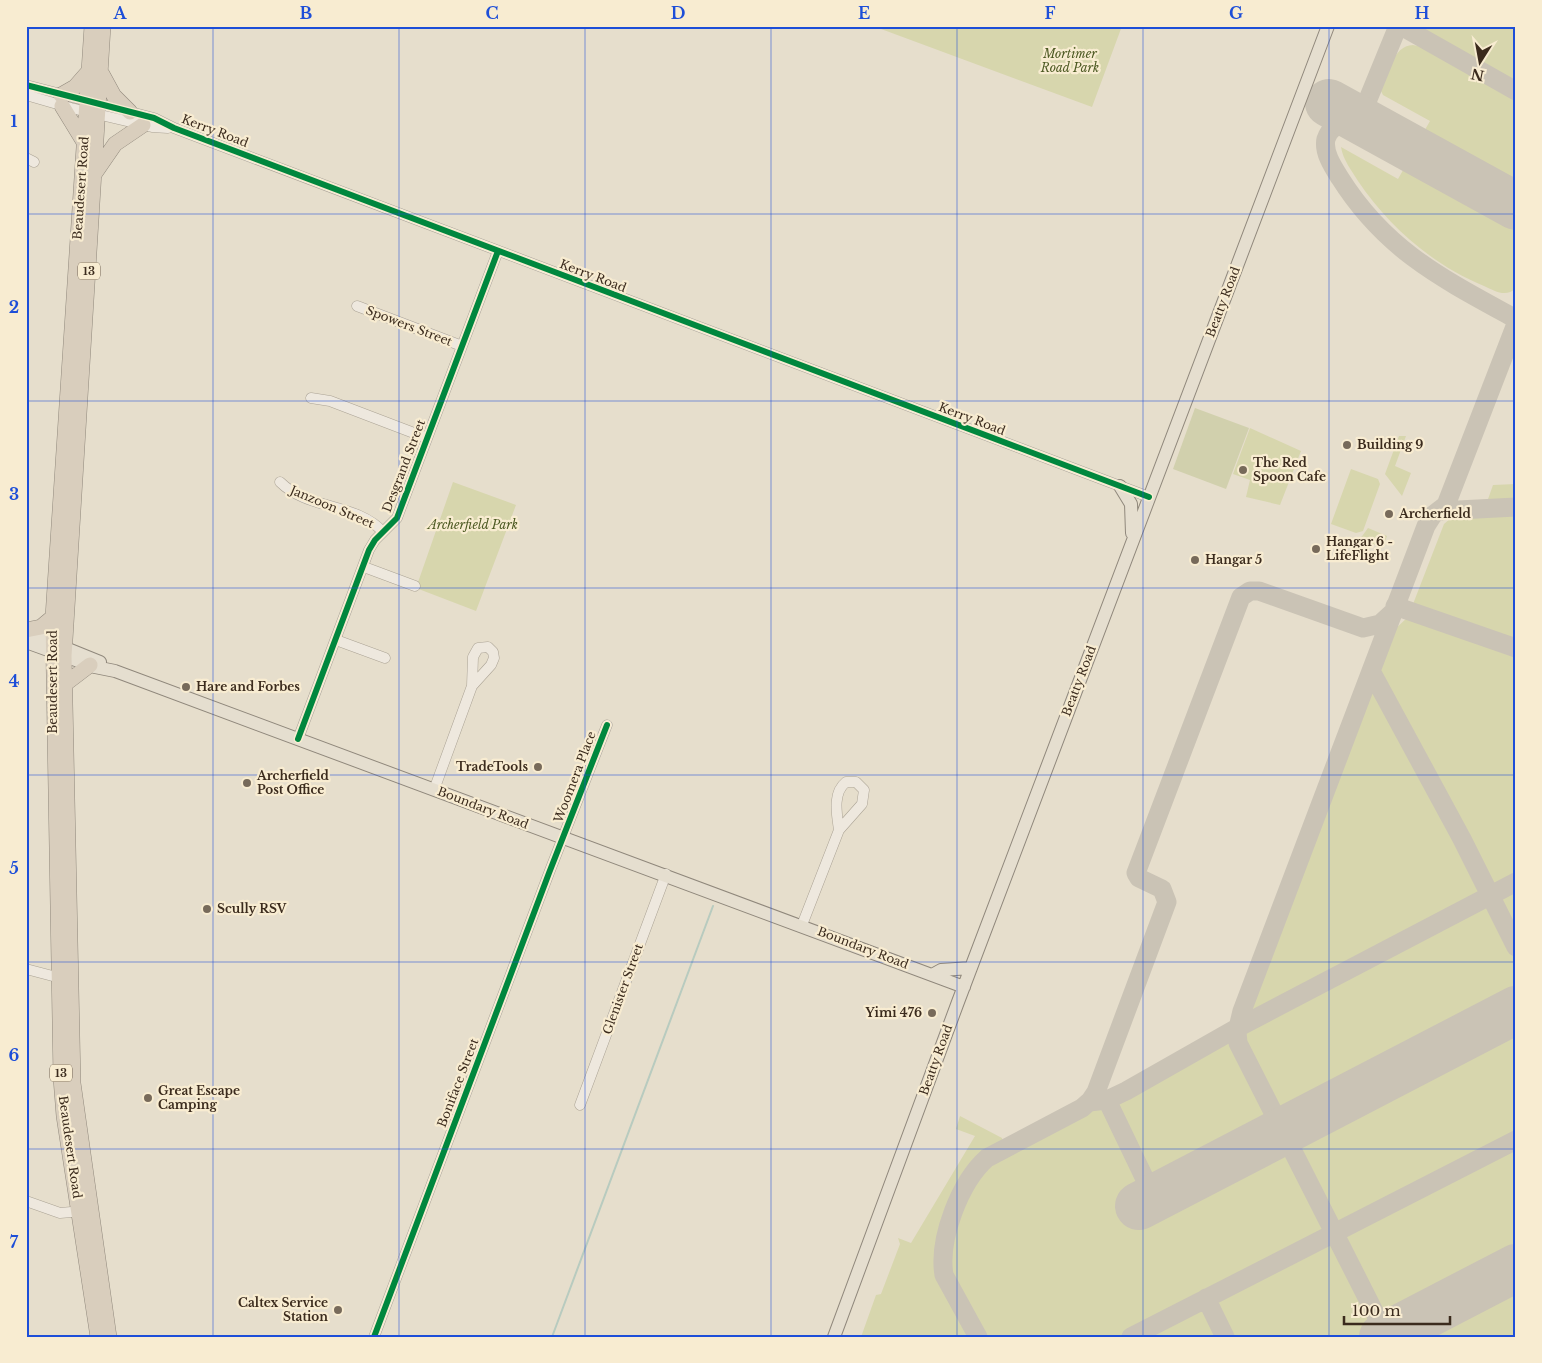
<svg xmlns="http://www.w3.org/2000/svg" width="1542" height="1363" font-family="'Libre Baskerville',serif">
	<style>
		.green { fill: #d7d6ad }
		.cemetery { fill: #d1d0ad }
		.lines { fill: none; stroke-linecap: round; stroke-linejoin: round }
		.stream { stroke: #b8cbbf; stroke-width: 2 }
		.taxiway { stroke: #cac3b5; stroke-width: 19 }
		.runway { stroke: #cac3b5; stroke-width: 48 }
		.minor-casing { stroke: #aba395; stroke-width: 11 }
		.major-casing { stroke: #90887c; stroke-width: 14 }
		.highway-casing { stroke: #90887c; stroke-width: 16 }
		.minor { stroke: #eee8de; stroke-width: 10 }
		.major { stroke: #e5decf; stroke-width: 12 }
		.highway { stroke: #d9cebd; stroke-width: 15 }
		.cycleway-casing { stroke: #f8ecd1; stroke-width: 9 }
		.cycleway { stroke: #00873e; stroke-width: 6 }
		.grid { fill: none; stroke: #1d4ed8; stroke-width: 1; stroke-opacity: 0.55 }
		.poi-dot { fill: #776a5a; stroke: #f8ecd1; stroke-width: 2 }
		.labels { text-anchor: middle; stroke-width: 4.5; stroke-linejoin: round; paint-order: stroke }
		.shield { fill: #f8ecd1; stroke: #746553; stroke-width: 1 }
		.shield-label { font-size: 11px; font-weight: bold; fill: #3b2b1d }
		.park-label { font-size: 12px; font-style: italic; fill: #4c5922; stroke: #f8ecd1 }
		.street-label { font-size: 12px; fill: #3b2b1d; stroke: #f8ecd1 }
		.poi-label { font-size: 12px; font-weight: bold; fill: #3b2b1d; stroke: #f8ecd1; text-anchor: start }
		.neatline { fill: none; stroke: #1d4ed8; stroke-width: 2 }
		.grid-label { font-size: 16px; text-anchor: middle; font-weight: bold; fill: #1d4ed8 }
	</style>
	<rect width="100%" height="100%" fill="#e6decc"/>
	<path class="green" d="M873 26H1122L1092 107Z
		M1516 26V84L1408 27V26Z
		M1413 45 1426 48 1516 97V187L1422 135 1430 121 1383 95 1381 91C1388 75 1392 46 1413 45Z
		M1341 147 1398 179 1406 165 1516 225V288C1506 298 1495 291 1484 286 1433 265 1389 227 1358 181 1352 171 1343 160 1341 147Z
		M1250 428 1301 451 1280 505 1246 497 1250 480 1233 474Z
		M1399 436H1406L1395 466 1411 473 1402 496 1385 474Z
		M1351 469 1378 479 1380 484 1363 531 1356 533 1331 524Z
		M453 482 516 505 476 611 416 588Z
		M1516 484V501L1487 502 1493 485Z
		M1516 514V1337H861L876 1295 881 1294 900 1244 898 1238 911 1243 975 1136 956 1129 960 1116 1002 1138 1003 1144 988 1155 990 1159 995 1160 1240 1033 1393 631 1408 617 1444 524 1452 517Z
		M1368 528 1387 536 1383 548 1360 539Z"/>
	<path class="cemetery" d="M1195 408 1249 428 1226 489 1173 469Z"/>
	<g class="lines">
		<path class="stream" d="M552 1337 713 906"/>
		<path class="taxiway" d="M1398 26 1364 109C1353 123 1332 120 1326 139 1323 152 1333 167 1340 178 1386 251 1443 279 1516 319
			M1401 26 1516 91
			M1378 129 1357 118 1355 108 1349 103H1341L1335 109V119L1349 125 1365 124 1422 154
			M1486 189 1516 206
			M1439 511 1516 507
			M1395 606 1516 648
			M1371 671 1462 839 1516 947
			M1107 1100 1154 1198
			M1089 1102 1107 1100 1126 1091 1237 1028 1516 882
			M1206 1298 1225 1337
			M1386 1335 1238 1043 1237 1032 1242 1011 1426 526 1433 515 1446 505 1516 324
			M978 1337 944 1275C938 1239 960 1182 987 1158L1082 1108 1090 1101 1096 1092 1167 902 1162 889 1139 878 1136 873 1241 597 1250 591H1259L1363 628 1380 624 1392 613
			M1131 1337 1516 1140"/>
		<path class="runway" d="M1329 103 1516 206
			M1139 1206 1516 1010
			M1383 1337 1516 1268"/>
		<g class="minor-casing">
			<path id="minor" d="M26 85 154 118 174 128 1149 497
				M26 95 71 108 152 127 168 128
				M26 158 34 162
				M357 306 462 346
				M311 398 330 401 427 438
				M280 482C308 510 357 503 383 532
				M364 567 415 586
				M336 640 385 658
				M298 739 369 550 375 540 397 518 498 251
				M434 790 472 686 491 665 494 658 493 652 488 647 478 648 473 657 472 686
				M802 925 839 830 862 804 864 790 856 782H846C832 793 837 815 839 830
				M26 969 64 979
				M580 1105 666 874
				M26 1201 60 1213 83 1211
				M374 1337 549 873 607 725"/>
		</g>
		<g class="major-casing">
			<path id="major" d="M1120 486 1131 504 1132 533
				M26 632 100 662
				M26 642 95 667 115 671 964 987
				M932 975 941 970 971 968
				M834 1337 958 1002 1328 26"/>
		</g>
		<g class="highway-casing">
			<path id="highway" d="M92 26 53 617 61 1078 64 1116 98 1337
				M103 26 64 656 73 1083 109 1337
				M102 74 114 96 130 112
				M61 95 75 87 89 71
				M62 106 84 142
				M95 173 115 144 143 125
				M26 630 41 627 53 617
				M65 684 90 665"/>
		</g>
		<use href="#minor" class="minor"/>
		<use href="#major" class="major"/>
		<use href="#highway" class="highway"/>
		<g class="cycleway-casing">
			<path id="cycleway" d="M26 85 154 118 174 128 1149 497
				M298 739 369 550 375 540 397 518 498 251
				M374 1337 549 873 607 725"/>
		</g>
		<use href="#cycleway" class="cycleway"/>
	</g>
	<path class="grid" d="M213 26V1337M399 26V1337M585 26V1337M771 26V1337M957 26V1337M1143 26V1337M1329 26V1337M26 214H1516M26 401H1516M26 588H1516M26 775H1516M26 962H1516M26 1149H1516"/>
	<g class="poi-dot">
		<circle cx="1347" cy="445" r="5"/>
		<circle cx="1243" cy="470" r="5"/>
		<circle cx="1389" cy="514" r="5"/>
		<circle cx="1316" cy="549" r="5"/>
		<circle cx="1195" cy="560" r="5"/>
		<circle cx="186" cy="687" r="5"/>
		<circle cx="538" cy="767" r="5"/>
		<circle cx="247" cy="783" r="5"/>
		<circle cx="207" cy="909" r="5"/>
		<circle cx="932" cy="1013" r="5"/>
		<circle cx="148" cy="1098" r="5"/>
		<circle cx="338" cy="1310" r="5"/>
	</g>
	<g class="labels">
		<g class="shield">
			<rect x="78" y="262.5" width="22" height="17" rx="4"/>
			<rect x="50" y="1064.5" width="22" height="17" rx="4"/>
		</g>
		<g class="shield-label">
			<text x="89" y="275">13</text>
			<text x="61" y="1077">13</text>
		</g>
		<g class="park-label">
			<text x="1070" y="58">Mortimer<tspan x="1070" dy="14">Road Park</tspan></text>
			<text x="473" y="529">Archerfield Park</text>
		</g>
		<g class="street-label">
			<text transform="translate(215 131) rotate(21)" y="4">Kerry Road</text>
			<text transform="translate(81 188) rotate(-86)" y="4">Beaudesert Road</text>
			<text transform="translate(593 276) rotate(21)" y="4">Kerry Road</text>
			<text transform="translate(1223 302) rotate(-69)" y="4">Beatty Road</text>
			<text transform="translate(409 326) rotate(21)" y="4">Spowers Street</text>
			<text transform="translate(972 419) rotate(21)" y="4">Kerry Road</text>
			<text transform="translate(404 466) rotate(-69)" y="4">Desgrand Street</text>
			<text transform="translate(332 507) rotate(23)" y="4">Janzoon Street</text>
			<text transform="translate(1079 681) rotate(-69)" y="4">Beatty Road</text>
			<text transform="translate(53 682) rotate(-90)" y="4">Beaudesert Road</text>
			<text transform="translate(575 777) rotate(-69)" y="4">Woomera Place</text>
			<text transform="translate(483 808) rotate(21)" y="4">Boundary Road</text>
			<text transform="translate(863 948) rotate(21)" y="4">Boundary Road</text>
			<text transform="translate(623 989) rotate(-70)" y="4">Glenister Street</text>
			<text transform="translate(936 1060) rotate(-70)" y="4">Beatty Road</text>
			<text transform="translate(458 1083) rotate(-69)" y="4">Boniface Street</text>
			<text transform="translate(70 1147) rotate(82)" y="4">Beaudesert Road</text>
		</g>
		<g class="poi-label">
			<text x="1357" y="449">Building 9</text>
			<text x="1253" y="467">The Red<tspan x="1253" dy="14">Spoon Cafe</tspan></text>
			<text x="1399" y="518">Archerfield</text>
			<text x="1326" y="546">Hangar 6 -<tspan x="1326" dy="14">LifeFlight</tspan></text>
			<text x="1205" y="564">Hangar 5</text>
			<text x="196" y="691">Hare and Forbes</text>
			<text x="528" y="771" text-anchor="end">TradeTools</text>
			<text x="257" y="780">Archerfield<tspan x="257" dy="14">Post Office</tspan></text>
			<text x="217" y="913">Scully RSV</text>
			<text x="922" y="1017" text-anchor="end">Yimi 476</text>
			<text x="158" y="1095">Great Escape<tspan x="158" dy="14">Camping</tspan></text>
			<text x="328" y="1307" text-anchor="end">Caltex Service<tspan x="328" dy="14">Station</tspan></text>
		</g>
	</g>
	<rect width="1542" height="1363" fill="none" stroke="#f8ecd1" stroke-width="55"/>
	<g transform="translate(1480 62) rotate(191)" stroke="#f8ecd1" stroke-width="4" paint-order="stroke">
	<path d="M0-4L9 19L0 12L-9 19Z" fill="#3b2b1d"/>
	<text y="-8" font-size="14" font-weight="bold" text-anchor="middle" fill="#3b2b1d">N</text>
	</g>
	<path d="M1344 1316v8h106v-8" fill="none" stroke="#3b2b1d" stroke-width="2.5"/>
	<text x="1352" y="1316" font-size="15" fill="#3b2b1d" stroke="#f8ecd1" stroke-width="4" paint-order="stroke">100 m</text>
	<rect x="28" y="28" width="1486" height="1308" class="neatline"/>
	<g class="grid-label">
		<text x="120" y="19">A</text>
		<text x="306" y="19">B</text>
		<text x="492" y="19">C</text>
		<text x="678" y="19">D</text>
		<text x="864" y="19">E</text>
		<text x="1050" y="19">F</text>
		<text x="1236" y="19">G</text>
		<text x="1422" y="19">H</text>
		<text x="14" y="127">1</text>
		<text x="14" y="313">2</text>
		<text x="14" y="500">3</text>
		<text x="14" y="687">4</text>
		<text x="14" y="874">5</text>
		<text x="14" y="1061">6</text>
		<text x="14" y="1248">7</text>
	</g>
</svg>
